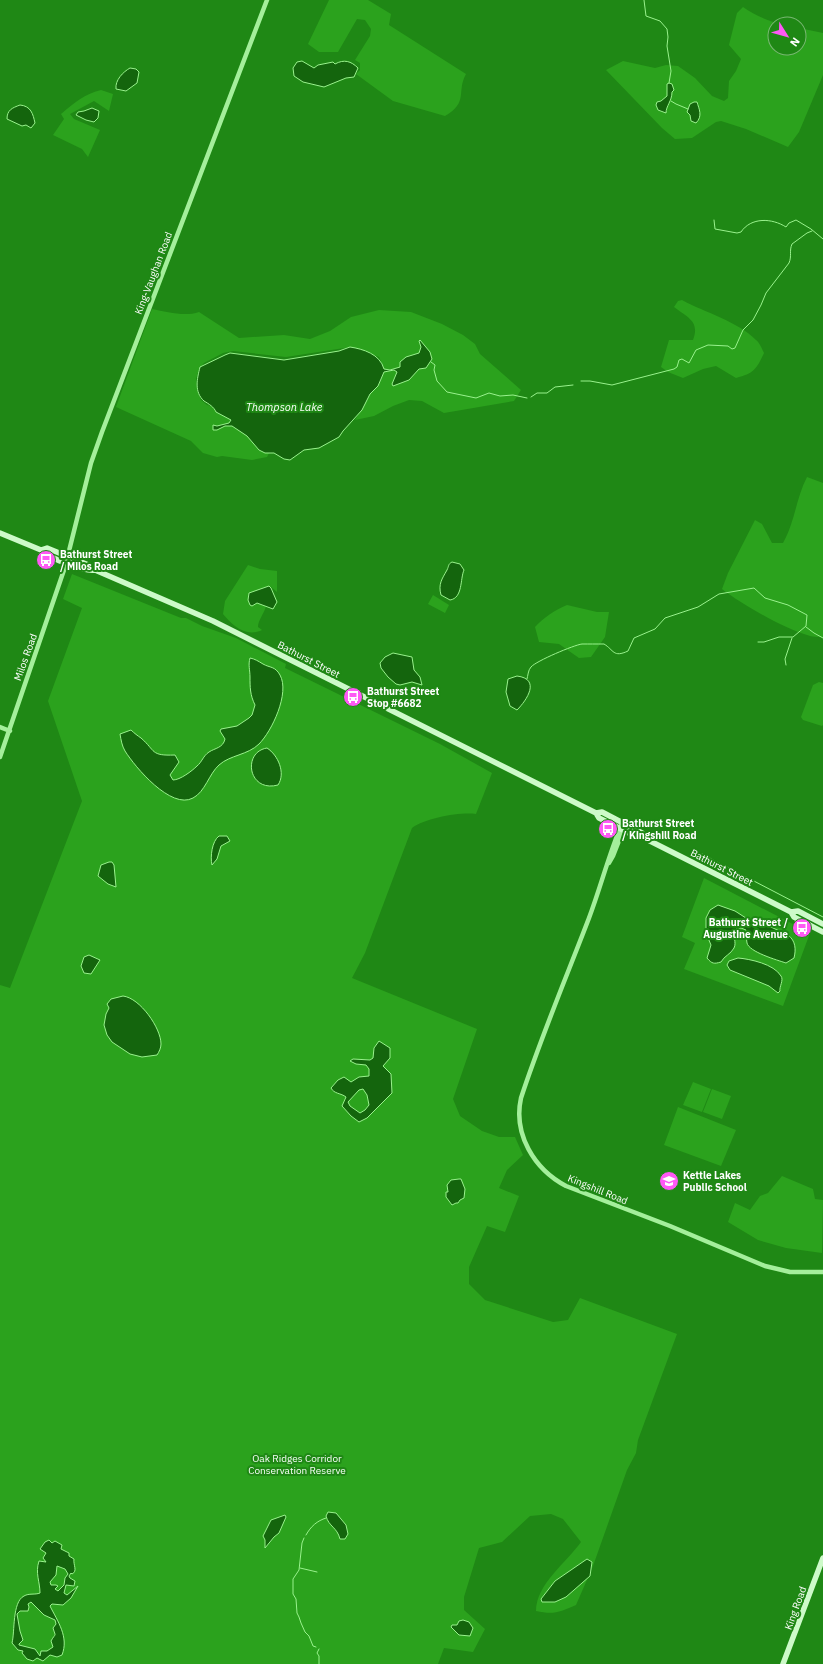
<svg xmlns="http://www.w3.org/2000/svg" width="823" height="1664" font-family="'IBM Plex Sans',sans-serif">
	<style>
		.green { fill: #2ba21d }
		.water { fill: #14650d; stroke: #99f28d; fill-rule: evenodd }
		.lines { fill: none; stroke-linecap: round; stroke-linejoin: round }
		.stream { stroke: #99f28d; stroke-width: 1 }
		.tertiary { stroke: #a4ef9b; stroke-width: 4.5 }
		.secondary { stroke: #cdfac9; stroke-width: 5.5 }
		.labels { text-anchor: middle; stroke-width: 4; stroke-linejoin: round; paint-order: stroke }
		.street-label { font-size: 10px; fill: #fff; stroke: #1f8815 }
		.poi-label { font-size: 10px; font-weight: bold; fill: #fff; stroke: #1f8815; text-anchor: start }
		.park-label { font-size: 10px; fill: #f9fff9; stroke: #1f8815 }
		.water-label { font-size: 11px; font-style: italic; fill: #fbfffb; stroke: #1f8815 }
	</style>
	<rect width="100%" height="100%" fill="#1f8815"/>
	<path class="green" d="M329 0H368L391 14 389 25 466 74C456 92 469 102 445 116L393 101 356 74 360 70V63L355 60 370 36 371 29 365 20 357 19 338 52H319L308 44Z
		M743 7C754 15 768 21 782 24H775V48H799V28L823 33V75L799 132 788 147 746 129 721 121 716 122 692 138 675 139 662 128 606 70 623 61 655 68 666 65 678 66 695 78 712 96 724 101 728 98 729 81 736 71 741 59 729 45 737 13Z
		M101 90 113 94 109 111 94 101 70 114 74 119 100 130 88 157 82 149 53 135 64 119 61 114C74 103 84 94 101 90Z
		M682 300C706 313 737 321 756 340 760 343 762 349 764 353 756 370 754 373 736 378L716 366 703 369 683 378 668 372 661 367 669 340H693C700 321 688 318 674 307L678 301Z
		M152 309C167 312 185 317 199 312L239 338 284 335 310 339 330 331 351 317 379 310 411 312 442 324 463 335 475 344 480 354 521 390 514 401 444 413 422 401 409 400 393 406 374 416 355 420 380 377 383 366 379 357 351 347 286 357 233 351 223 353 204 363 199 369 196 379 197 390 201 400 207 405 217 407 230 419 235 428 247 434 259 449 265 453H269L267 457 252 460 222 456 217 457 203 453 191 441 116 407Z
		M807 477 823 483V637C818 637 812 637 807 635 785 629 741 604 722 589L728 573 755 520 762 524 772 543H783C795 522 796 498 807 477Z
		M248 565 260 569 277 571V592L271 587 269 588 264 604 266 606C264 614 258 620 258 627L262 630C246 638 232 625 223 614L225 601Z
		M72 574 181 618H186L202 626 236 638 286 664 285 668 440 744 492 773 476 814C459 812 426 818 412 828L365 953 352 978 477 1029 453 1099 460 1116 482 1131 499 1137H515L523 1155 507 1170 499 1188 519 1196 505 1232 487 1226 469 1267V1284L485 1300 553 1322 568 1320 580 1298 677 1334 638 1440 636 1453 627 1470 593 1566 576 1605C560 1612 554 1615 536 1611 536 1584 567 1562 581 1542L563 1519 551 1514 530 1516 502 1542 479 1548 464 1597V1610L485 1629 473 1652 444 1648 438 1664H0V985L10 988 82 801 48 701 82 608 63 599Z
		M433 595 449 605 445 613 428 604Z
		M567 605 597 612H609L605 637 591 657 579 658 559 644 539 642 535 627C543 618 555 610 567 605Z
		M819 682 823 683V725L822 726 803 720 801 717 813 685Z
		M704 878 810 933 783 1006 684 969 695 943 682 937Z
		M693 1082 711 1089 702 1112 683 1105Z
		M712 1089 731 1096 722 1119 703 1112Z
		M678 1107 736 1130 721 1166 664 1145Z
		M782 1176 813 1189 815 1199 823 1200 822 1253 786 1248 758 1240 728 1222 735 1203 750 1210 760 1196 768 1193Z"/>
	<path class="water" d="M302 61 314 68 318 65 333 62 335 64C344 59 351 61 358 68L354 77 346 78 324 87 303 82 294 76 293 68 297 62Z
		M130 68 136 69 139 72 137 83 126 91 116 89C115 80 123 72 130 68Z
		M669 83 672 84 674 90 672 92C672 101 666 106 666 113L658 110 656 105 657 102 661 101 667 96V84Z
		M694 102H697C699 109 703 116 696 123L691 121 690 115 687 112 690 104Z
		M20 105C31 106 33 114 35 123L31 128 26 125 22 126 7 119C7 110 12 108 20 105Z
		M92 108 99 111 98 118 94 122 86 120 76 115 78 112 84 111Z
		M420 340 430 352 432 359 426 368 419 369 409 380 393 386 392 384 397 372 394 370 384 372 378 386 370 394 362 410 343 431 339 437 319 448 304 450 290 460 284 459 274 453H265L259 450 247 436 232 426H225L217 430H213V425L217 426 229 423 231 420 216 412C214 407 209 404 204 401 194 392 197 379 200 367L225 355 230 353 284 360 339 351 350 347C363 349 380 354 384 369L390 370 400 367V362L406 357 419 353 421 347 419 341Z
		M452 562 460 564 464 570C460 579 463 598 450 600L441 595C438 584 442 579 447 570 449 566 448 564 452 562Z
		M269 586 271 588 277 602 273 609 257 603 252 606 250 605 248 600 249 593Z
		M393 653 412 657 414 670 420 677 422 685 412 682 400 685 396 684 388 677 381 668 380 663 385 657Z
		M250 658C255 659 258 661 263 664 270 668 275 666 280 675 290 693 272 731 259 744 248 755 230 755 219 765 209 774 205 792 193 798 171 810 135 767 125 751 122 746 121 740 120 734L131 730C134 733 138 736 141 738 156 751 150 756 175 755L179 762 170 775 173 780C180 780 192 771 197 766 202 762 203 756 209 752 215 748 223 748 225 739L220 731 221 729 237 726 249 718 252 715 255 705C250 695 250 687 250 677 250 670 248 665 250 658Z
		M517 676C541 679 527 700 517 710L510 706 506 692 508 679Z
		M267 748C278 755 286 773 278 785 248 793 242 752 267 748Z
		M219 836H227L230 841 221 846 217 859 212 865C210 857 212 841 219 836Z
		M109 862H112L114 865 116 887 108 884 98 876 101 865Z
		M718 905 735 911 749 920 758 921 788 935C796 941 796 950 794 958L786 963C777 960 749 952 747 943 746 939 747 934 746 930L741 928 736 929C732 937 737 942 734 948 731 954 724 956 721 962 714 964 712 964 707 958L711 945 706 933V918L710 910Z
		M89 955 100 960 91 974 84 973 81 966 84 957Z
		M738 958C750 959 774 964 781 976 784 980 779 987 780 991L778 993 769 986 730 970 727 965 729 961Z
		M123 996C140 998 161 1028 161 1044 161 1048 159 1052 157 1055L142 1057 130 1054 112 1042 107 1035 104 1025 106 1014 109 1008 107 1004 111 999Z
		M379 1041 390 1048V1058L383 1066 391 1074 392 1093 367 1118 359 1122 351 1116 342 1106 346 1097C341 1093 334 1094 331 1088L338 1080 344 1077 351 1082 359 1077 369 1076V1069L366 1065 356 1064 350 1061 353 1059 370 1060 373 1058 374 1048ZM363 1089 367 1095 369 1105 365 1110 360 1113 350 1106 348 1102 359 1090Z
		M459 1179H461L465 1189 464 1198 460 1200 458 1203H456L452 1205 446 1197V1192H448L447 1185 451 1180Z
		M328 1512 336 1513 346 1525 348 1534 345 1539H340C337 1527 329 1527 326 1516Z
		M285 1515 286 1517 279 1533 274 1537 265 1548V1540L263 1536 271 1520Z
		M49 1540 52 1543 55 1541 62 1545 61 1549 69 1553V1556L74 1559C73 1565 78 1571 72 1574L71 1573 69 1576 70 1578 75 1581 74 1586 66 1585 64 1593 67 1595 78 1586 71 1598 63 1605 52 1604 50 1606C58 1622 69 1637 62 1655L57 1657 50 1655 43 1661 37 1658 33 1661 27 1659 22 1653 23 1651 18 1650 12 1643C15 1632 12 1602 24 1596 29 1593 35 1595 40 1593 40 1582 35 1573 39 1561L46 1562 43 1558 46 1553 40 1549 45 1542ZM57 1566 65 1569 68 1574 65 1578 64 1585 58 1591 55 1589 58 1586 56 1585H51L50 1582 56 1575ZM31 1602 44 1615 55 1620 56 1624 53 1628C56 1638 56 1632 51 1641L53 1647 47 1651H41L40 1656 35 1649 19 1645V1644L23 1640 20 1631 17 1614 20 1611H28L29 1607 28 1604Z
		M587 1559 592 1562 590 1576 566 1597 555 1602H542L541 1599 555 1581Z
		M463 1620 469 1622 473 1628 470 1636 459 1635 451 1627 452 1625H457L459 1621Z"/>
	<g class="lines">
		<path class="stream" d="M644 0 646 16 660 21 667 29 668 37 667 46 671 71 669 83
			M671 101 676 104 688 109
			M714 220 715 229 737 233 741 232C751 217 772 218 786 227L789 223 796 220 811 229 823 239
			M431 362 435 365 434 370 437 381 447 392 476 398 489 393 500 396 513 395 527 398
			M581 381H590L612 385 674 369 677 367 679 360 682 359 689 363 696 350 708 345 728 346 732 349 735 348 743 330 753 320 761 305 766 293 789 263C792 256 789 251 792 244L807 233 812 231
			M531 397 537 393H547L555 387 573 385
			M806 627 814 633 823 638
			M786 665 785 659 792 638
			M527 679C528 676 528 670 531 667 536 661 574 645 582 644 589 644 596 644 604 644 614 650 613 658 628 651L634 638 655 629 665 618 698 607 719 594 754 588 765 598 788 605 807 615 806 626 793 637H779L764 642H758
			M702 854 823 917
			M306 1535C311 1526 317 1521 326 1518
			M304 1538 302 1543 299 1570 293 1579V1594L296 1599 297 1613 299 1617 301 1623 305 1632 309 1636 313 1646 316 1647
			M300 1568 317 1572
			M319 1664V1656L317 1653 319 1649"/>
		<path class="tertiary" d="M0 727 10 731
			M0 757 65 567 91 463 102 432 267 0
			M622 823C609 854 601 886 589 918 566 978 541 1037 521 1098 513 1134 534 1169 566 1186L670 1226 765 1266 790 1272H823
			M609 863 613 856 624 828"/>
		<path class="secondary" d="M0 533 41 550C49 558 84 572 95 570
			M41 550 47 548 91 566 95 570 213 621 596 813 599 818 639 838H644
			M596 813 602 812 642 833 644 838 791 912 798 911 823 924
			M791 912 794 917 823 932
			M783 1664 823 1558"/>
	</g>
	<defs>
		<g id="bus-disc" transform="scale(1)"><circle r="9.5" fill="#ff59f5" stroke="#1f8815"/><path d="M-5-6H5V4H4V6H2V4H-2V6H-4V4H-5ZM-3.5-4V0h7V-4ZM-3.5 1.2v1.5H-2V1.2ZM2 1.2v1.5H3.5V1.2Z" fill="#fff"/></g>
		<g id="school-disc" transform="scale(1)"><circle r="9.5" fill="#ff59f5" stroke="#1f8815"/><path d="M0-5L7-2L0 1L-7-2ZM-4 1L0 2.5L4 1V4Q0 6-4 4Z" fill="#fff"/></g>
	</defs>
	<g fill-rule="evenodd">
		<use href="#bus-disc" x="46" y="560"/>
		<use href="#bus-disc" x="353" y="697"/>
		<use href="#bus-disc" x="608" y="829"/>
		<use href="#bus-disc" x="802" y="928"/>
		<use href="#school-disc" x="669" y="1181"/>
	</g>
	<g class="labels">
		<g class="street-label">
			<text transform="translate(153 273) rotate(-69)" y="4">King-Vaughan Road</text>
			<text transform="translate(25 657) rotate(-70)" y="4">Milos Road</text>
			<text transform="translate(309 659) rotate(27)" y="4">Bathurst Street</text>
			<text transform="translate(722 867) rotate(27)" y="4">Bathurst Street</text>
			<text transform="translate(598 1189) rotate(22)" y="4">Kingshill Road</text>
			<text transform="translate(795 1608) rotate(-70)" y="4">King Road</text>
		</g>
		<g class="poi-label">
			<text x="60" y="558">Bathurst Street<tspan x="60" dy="12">/ Milos Road</tspan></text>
			<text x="367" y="695">Bathurst Street<tspan x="367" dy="12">Stop #6682</tspan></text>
			<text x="622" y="827">Bathurst Street<tspan x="622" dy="12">/ Kingshill Road</tspan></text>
			<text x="788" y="926" text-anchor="end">Bathurst Street /<tspan x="788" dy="12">Augustine Avenue</tspan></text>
			<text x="683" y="1179">Kettle Lakes<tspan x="683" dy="12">Public School</tspan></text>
		</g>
		<g class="park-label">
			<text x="297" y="1462">Oak Ridges Corridor<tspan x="297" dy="12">Conservation Reserve</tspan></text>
		</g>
		<g class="water-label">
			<text x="284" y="411">Thompson Lake</text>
		</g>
	</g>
	<g transform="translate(787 36) rotate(127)"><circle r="19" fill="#1f8815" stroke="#79b873"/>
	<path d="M0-3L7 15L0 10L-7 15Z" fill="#ff59f5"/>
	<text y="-6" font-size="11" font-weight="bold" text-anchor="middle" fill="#ffffff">N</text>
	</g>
</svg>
